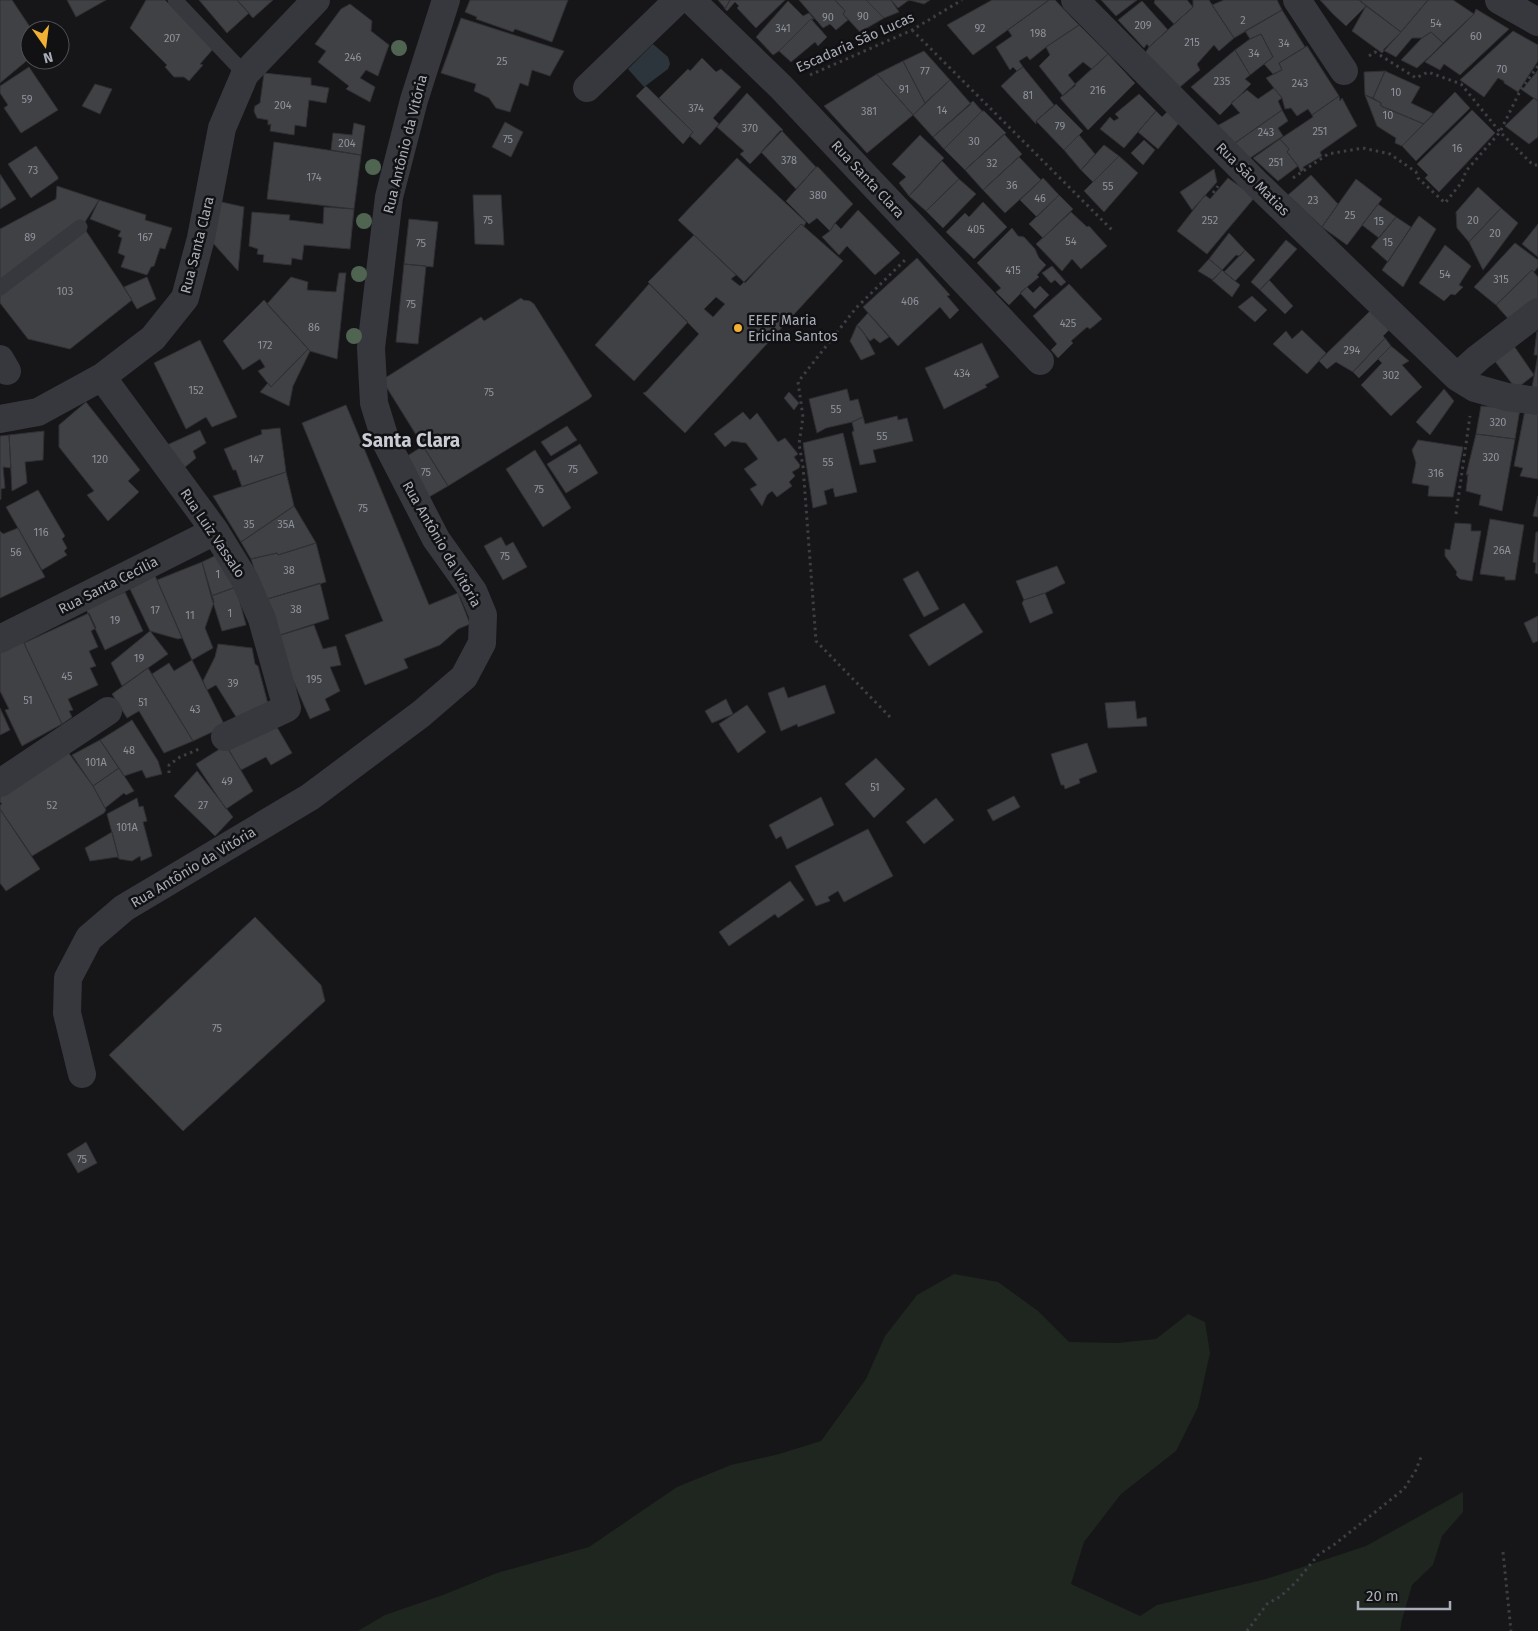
<svg xmlns="http://www.w3.org/2000/svg" width="1538" height="1631" font-family="'Fira Sans',sans-serif">
	<style>
		.green { fill: #1e261f }
		.water { fill: #2c353c }
		.building { fill: #404145; stroke: #303034; fill-rule: evenodd }
		.lines { fill: none; stroke-linecap: round; stroke-linejoin: round }
		.path { stroke: #3d3f44; stroke-width: 3; stroke-dasharray: 2.5 4; stroke-linecap: butt }
		.service { stroke: #37383d; stroke-width: 15 }
		.minor { stroke: #37383d; stroke-width: 28 }
		.tree { fill: #506452 }
		.poi-dot { fill: #f2b134; stroke: #111113; stroke-width: 2 }
		.labels { text-anchor: middle; stroke-width: 5; stroke-linejoin: round; paint-order: stroke }
		.number-label { font-size: 11px; fill: #8e929b }
		.street-label { font-size: 14px; fill: #a8adb8; stroke: #111113 }
		.poi-label { font-size: 14px; fill: #a8adb8; stroke: #111113; text-anchor: start }
		.district-label { font-size: 19px; font-weight: bold; fill: #c9ccd4; stroke: #111113 }
	</style>
	<rect width="100%" height="100%" fill="#161618"/>
	<path class="green" d="M954 1274 998 1282 1038 1311 1069 1342 1117 1343 1156 1339 1188 1314 1205 1322 1210 1353 1198 1407 1176 1451 1121 1494 1084 1542 1071 1584 1140 1616 1157 1605 1266 1579 1366 1546 1463 1492V1512L1442 1536 1433 1565 1412 1585 1402 1620 1400 1631H358L385 1615 443 1595 497 1573 589 1547 677 1487 731 1465 779 1454 821 1441 866 1379 885 1336 917 1295Z"/>
	<path class="water" d="M653 44 668 57 670 64 668 69 644 87 628 69Z"/>
	<path class="building" d="M0 0H12L32 30H30V58L0 83Z
		M67 0H106L76 17Z
		M146 0H165L214 48 200 64 203 65 189 81 184 77H174L165 67 167 65 130 28Z
		M199 0H237L249 13 227 33Z
		M237 0H273L253 18Z
		M470 0H568L552 42 515 29 513 32 476 19 477 17 465 12Z
		M718 0H730L725 9 724 7Z
		M730 0H785L756 28 737 8 739 6 735 2 727 11 725 9Z
		M799 0H835L845 11 843 14 848 20 836 30 830 24 823 28Z
		M835 0H866L884 18 860 32 843 14 845 11Z
		M866 0H891L899 12 884 18Z
		M891 0H909L898 8Z
		M909 0H930L924 4Z
		M992 0H1049L973 55 947 25Z
		M1049 0H1055L1079 25 1046 47 1030 60 1027 56 1019 61 1023 67 1017 71 1013 67 1010 70 996 47 1012 36 1008 30Z
		M1101 0H1137L1116 16Z
		M1155 0H1187L1193 7 1174 24 1154 3Z
		M1193 0H1209L1234 38 1219 51 1214 45 1197 64 1200 70 1180 87 1145 53 1149 47 1193 7Z
		M1224 0H1277L1282 10 1234 38 1212 5Z
		M1320 0H1359L1366 6 1346 26 1333 14Z
		M1359 0H1428L1401 32Z
		M1428 0H1453L1474 14 1443 43 1431 32 1422 38H1412L1396 57 1383 50 1401 32Z
		M788 1 803 16 809 13 814 19H811L779 51 773 55 756 37Z
		M1142 1 1168 30 1149 47 1147 44 1144 48 1118 20Z
		M350 4 372 21 371 31 389 45 378 76 366 70 360 78 375 87 370 102 346 89 349 86 318 62 326 51 315 44 341 9Z
		M1366 6 1401 32 1382 53 1352 31Z
		M1476 9 1509 29 1460 75 1444 64 1440 70 1425 62 1474 14Z
		M1282 10 1305 47 1279 63 1282 70 1273 74 1264 64 1273 57 1261 34 1250 39 1245 31Z
		M461 18 564 51 550 76 532 70 528 86 520 83 510 112 496 108 489 98 474 91 476 84 441 73Z
		M811 19 827 37 818 46 815 42 791 62 779 51Z
		M1079 25 1108 54 1092 69 1083 62 1068 75 1076 85 1063 96 1039 66 1050 55 1046 47Z
		M1513 31 1538 45V61L1518 92 1504 83V81L1498 78 1484 97 1460 80Z
		M1431 32 1443 43 1430 56 1417 68 1401 60 1422 38Z
		M1261 34 1273 57 1250 75 1235 50 1250 39Z
		M1307 46 1339 96 1312 115 1308 109 1297 116 1291 108 1285 109 1282 98 1266 78 1282 70 1279 63Z
		M1235 50 1250 75 1245 79 1251 84 1220 115 1191 87Z
		M924 51 950 80 925 103 903 61Z
		M1108 54 1135 83 1088 130 1060 98Z
		M702 58 716 72 721 69 741 87 713 118 719 124 700 145 690 136 693 132 659 98 688 69 690 71Z
		M903 61 925 103 913 115 877 74Z
		M29 67 58 110 21 133 4 108 8 105 0 93V86Z
		M1023 67 1054 105 1036 121V124L1001 86 1017 71Z
		M1538 70V101L1522 90Z
		M1385 71 1420 87 1411 103 1434 114 1424 124 1381 106V103L1373 98Z
		M1385 71 1373 98 1365 95 1364 72Z
		M264 73 311 78V85L329 88 326 103 309 100 306 127 295 125 294 135 270 131 271 124 268 125V120L257 118 254 111 255 106 260 103Z
		M877 74 913 115 867 153 824 106Z
		M950 80 971 104 933 137 913 115Z
		M95 84 112 89 100 114 82 106Z
		M646 86 693 132 683 144 636 96Z
		M1274 88 1282 98 1278 101 1282 110 1235 143 1217 126 1240 113 1231 103 1247 90 1258 99Z
		M1455 92 1470 108 1416 161 1402 146Z
		M747 93 783 130 750 164 740 154 744 151 717 127Z
		M1139 94 1156 111 1124 148 1100 129 1110 117 1114 121 1119 118 1115 114Z
		M1365 95 1381 103V106L1424 124 1402 146 1395 143 1396 138 1377 126Z
		M1339 96 1340 101 1342 98 1357 126 1320 152 1322 156 1303 167 1304 169 1301 172 1298 166 1287 152 1289 149 1280 139 1313 117 1312 115Z
		M1534 98 1538 101V137L1529 144 1505 126Z
		M973 101 982 111 944 149 933 137Z
		M1056 104 1083 131 1064 150 1036 121Z
		M1282 110 1288 121 1278 128 1283 136 1250 158 1235 143Z
		M1472 110 1495 133 1439 192 1425 178 1428 175 1417 164Z
		M982 111H984L1006 133 965 170 944 149Z
		M1156 111 1162 117 1168 111 1179 123 1158 149 1138 132Z
		M505 122 523 132 511 157 492 147Z
		M354 123 365 126 361 155 331 150 333 133 352 135Z
		M781 130 816 167 796 189 761 152Z
		M1004 134 1022 154 983 190 965 170Z
		M920 135 944 158 909 196 899 183 906 177 892 164Z
		M1079 135 1095 154 1081 170 1064 150Z
		M1280 139 1289 149 1287 152 1298 166 1278 181 1253 158Z
		M1144 140 1155 150 1143 165 1131 153Z
		M274 142 361 155 354 209 267 199Z
		M1104 145 1119 156 1093 182 1081 170Z
		M36 146 58 177V179L31 198 8 164Z
		M1119 156 1138 173 1104 212 1084 191Z
		M1019 157 1041 180 1005 213 983 190Z
		M737 158 806 222 804 226 801 224 782 243 745 283 678 220Z
		M942 161 959 179 926 211 909 196Z
		M816 167H818L853 204 835 223 830 231 817 218 809 224 786 201Z
		M1214 169 1217 182 1192 210 1180 192Z
		M0 174 16 199 0 209Z
		M1311 175 1338 204 1322 227 1288 195Z
		M1043 178 1059 195 1037 217 1020 200Z
		M1228 178 1255 197 1207 254 1177 231 1205 195 1210 199Z
		M959 179 976 194 943 228 926 211Z
		M1356 179 1382 199 1347 245 1322 227Z
		M57 186 99 200 83 225 0 284V229L56 199Z
		M1478 187 1501 208 1469 242 1457 228 1456 212Z
		M473 195H501L504 245 475 244Z
		M1059 195 1073 209 1043 238 1029 224Z
		M99 200 146 215 145 220 172 228 165 249 160 248 154 266 151 267 147 275 121 267 125 256 118 253 122 238 118 236 121 231 90 219Z
		M217 201 244 207 238 271 213 243Z
		M983 202 1007 227 974 259 946 232 965 213 969 217Z
		M1378 204 1396 217 1379 238 1362 225Z
		M324 207 354 209 350 249 304 245 302 260 292 258 291 265 263 262 264 255 257 254 258 249 249 246 252 212 290 215 289 220 323 224Z
		M1501 208 1518 223 1483 270 1469 242Z
		M858 210 900 253 875 275 847 246 839 255 822 237 830 231 835 223 841 229Z
		M1071 212 1087 227 1089 226 1107 246 1081 269 1072 259 1062 271 1036 244Z
		M1419 216 1436 229 1403 287 1382 270Z
		M1396 217 1411 227 1388 262 1371 247Z
		M409 219 438 222 433 267 404 264Z
		M801 224 843 261 685 433 643 393 646 392 699 334 648 282 694 235 736 275 731 279 740 286ZM716 297 725 304 713 317 704 309Z
		M1538 224V257L1522 244Z
		M84 228 132 300 70 349 28 339 0 303V294Z
		M1012 228 1018 236 1024 237 1035 249 1039 258 1046 265 1037 275 1039 277 1027 287 1009 305 996 292 1001 288 977 263Z
		M1229 233 1245 250 1240 256 1236 255 1222 270 1209 259Z
		M1286 240 1297 249 1260 290 1251 282Z
		M1515 243 1538 260V267L1534 272 1532 270 1496 305 1474 287Z
		M1445 245 1471 266 1459 285 1463 287 1455 295 1451 294 1444 301 1419 283Z
		M1245 250 1255 260 1235 281 1224 272Z
		M917 258 950 295 947 296 959 310 950 319 940 307 898 346 863 307Z
		M1209 259 1222 270 1213 280 1198 271Z
		M404 264 426 266 418 344 396 342Z
		M1052 266 1066 282 1061 286 1055 280 1051 283 1042 273Z
		M1222 270 1240 285 1232 297 1212 280Z
		M1532 270 1538 277V298L1512 323 1496 305Z
		M339 273H346L337 359 310 351 267 304 291 277 308 282 307 290 336 292Z
		M147 277 156 299 137 309 124 287Z
		M1269 280 1293 306 1285 314 1260 290Z
		M649 284 688 322 634 381 595 345Z
		M1069 284 1102 319 1090 329 1087 327 1071 341 1073 343 1058 358 1051 350 1057 344 1033 316Z
		M1040 286 1049 295 1035 309 1020 293 1027 287 1033 293Z
		M1252 296 1267 310 1255 322 1238 307Z
		M521 298 523 300 530 301 534 304 592 396 589 399 448 486 382 380 481 317 484 321Z
		M264 300 308 349 271 387 258 371 265 367 260 359 243 370 223 341Z
		M1370 311 1389 330 1383 336 1385 338 1353 372 1336 362 1327 369 1319 361Z
		M868 313 889 337 880 343 874 338 870 341 857 325Z
		M857 325 864 333 875 354 861 360 850 341Z
		M1302 330 1326 353 1307 374 1273 344 1286 331 1292 339Z
		M1537 331 1538 332V388L1532 387 1538 355H1534Z
		M1385 338 1391 346 1359 378 1353 372Z
		M200 340 237 417 212 427 206 417 186 429 154 363Z
		M982 343 999 377 985 385 987 387 944 409 925 368Z
		M1391 346 1409 361 1402 365 1422 387 1391 416 1361 385 1382 363 1378 359Z
		M1514 346 1534 375 1516 389 1494 360Z
		M308 349 310 351 293 386 289 406 260 392 268 383 271 387Z
		M847 389 850 401 858 399 863 417 852 422 826 428 817 433 809 399Z
		M1444 389 1454 401 1430 435 1416 422Z
		M789 392 799 403 794 410 784 398Z
		M86 402 140 470 128 481 139 492 108 521 87 495 94 491 59 447V425Z
		M346 405 429 605 458 593 470 624 458 629 440 645 404 659 408 668 365 685 345 635 383 621 302 423Z
		M1481 406 1520 409 1515 439 1476 434Z
		M1525 410 1538 412V479L1520 476 1523 468 1514 466Z
		M743 412 750 420 757 413 778 442 785 438 798 454 794 457 800 465 799 468 792 472 795 476 789 482 792 486 777 497 772 491 767 495 762 506 750 489 757 485 744 469 758 459 746 443 732 441 725 447 714 434Z
		M897 416 898 420 907 418 913 441 873 450 876 462 860 465 852 432 854 431 852 422 863 417 865 424Z
		M567 426 577 440 551 456 541 442Z
		M280 428 286 472 242 487 236 470H233L224 449 262 434 261 430Z
		M200 430 206 443 193 451 196 458 184 468 167 445Z
		M44 431 43 460 25 462 27 483 12 491 9 435Z
		M843 433 857 492 835 497 833 488 824 491 827 504 813 508 803 443Z
		M1476 434 1515 439 1502 511 1479 505 1481 495 1466 491 1468 474 1466 475Z
		M9 435 11 468 3 467 5 488 1 489V499L0 500V436Z
		M1418 440 1463 447 1453 497 1428 496 1429 486 1412 483 1416 463 1412 450Z
		M580 444 598 473 566 493 547 464Z
		M423 446 448 486 429 497 404 458Z
		M535 450 571 508 543 527 506 469Z
		M286 472 294 506 241 542 213 496Z
		M38 490 65 536 62 539 67 548 64 551 67 555 42 570 6 507Z
		M1538 496V517L1533 516Z
		M294 506 316 543 278 555 277 553 251 559 241 542Z
		M1490 519 1524 525 1515 580H1505V577L1480 574Z
		M1455 523 1471 524V531H1481L1472 581 1460 579 1456 575 1457 572 1445 556V549L1450 550Z
		M18 528 45 577 0 598V531L3 534Z
		M1536 532H1538V574L1535 573 1536 563 1533 562Z
		M501 537 506 546 513 542 527 567 503 580 484 546Z
		M316 543 326 582 264 600 251 559 277 553 278 555Z
		M221 553 236 587 211 596 202 562Z
		M202 562 214 602 205 628 213 648 192 660 157 580Z
		M1057 566 1065 583 1045 593 1024 600 1016 581Z
		M918 571 939 609 924 617 903 579Z
		M155 576 157 580 182 638 178 639 150 631 130 589Z
		M320 583 329 619 274 637 264 600Z
		M236 587 246 625 222 631 211 596Z
		M125 592 143 631 105 650 86 609Z
		M1045 593 1053 613 1030 623 1022 603 1024 600Z
		M964 603 983 632 929 666 909 635Z
		M89 613 96 628 91 631 98 647 89 651 96 666 90 668 98 685 68 699 73 710 69 711 72 717 62 724 24 643Z
		M1538 616V641L1533 643 1524 623Z
		M314 625 323 649 336 646 341 665 330 667 340 691 325 699 330 710 310 719 274 637Z
		M150 631 168 654 122 686 111 663Z
		M22 639 62 724 22 746 5 710 9 709 0 691V648Z
		M218 644 252 648 255 664 258 666 268 704 238 720 216 685 207 690 203 681 215 657Z
		M192 660 225 726 193 741 152 674 169 663 174 671Z
		M148 668 193 741 164 753 139 711 127 718 112 694Z
		M825 685 835 713 798 727 797 724 781 731 768 693 784 687 788 698Z
		M726 699 733 714 712 723 705 711Z
		M1135 701 1137 719 1146 717 1147 726 1108 728 1105 703Z
		M747 705 766 732 738 753 719 724Z
		M0 708 10 730 0 735Z
		M132 720 158 761 162 774 146 778 142 770 124 776 100 740Z
		M274 722 292 753 271 765 266 757 241 770 228 749Z
		M100 740 119 768 93 786 72 755Z
		M1087 743 1097 772 1079 779 1080 783 1065 789 1064 785H1061L1051 754Z
		M226 745 253 791 226 809 196 764Z
		M68 752 93 786 106 810 104 813 32 856 0 809V805L2 804 0 802V793Z
		M876 758 905 789 874 818 845 784Z
		M119 768 134 791 126 795 124 793 105 808 93 786Z
		M197 771 233 817 215 836 174 796Z
		M1014 796 1020 807 993 821 987 810Z
		M821 797 834 825 787 849 781 836 776 839 769 825Z
		M137 798 139 807 143 806 147 821 143 822 152 856 141 861 140 856 132 861 119 859 107 814Z
		M936 798 954 820 924 844 906 822Z
		M0 809 40 869 6 891 0 883Z
		M868 829 893 876 844 902 838 891 828 897 830 901 816 906 795 866Z
		M112 832 119 859 117 857 90 861 85 848Z
		M790 881 804 900 778 918 775 914 729 946 719 932Z
		M255 917 321 985 325 1001 183 1131 109 1055Z
		M86 1142 97 1163 78 1173 67 1154Z"/>
	<g class="lines">
		<path class="path" d="M912 30 1112 230
			M1369 56 1375 52 1416 78 1428 72 1461 84 1500 132 1533 165H1538
			M810 75 912 30 962 0
			M1293 178 1328 154 1363 148 1390 154 1416 172 1418 178 1445 203 1462 182 1466 171 1500 132 1520 91 1538 66
			M1213 193 1218 186
			M1456 514 1470 416
			M890 717 816 641 803 466 799 444 803 417 798 382 856 308 905 260
			M169 773V765L180 757 199 749
			M1503 1552 1511 1631
			M1247 1631 1267 1604 1281 1596 1296 1582 1318 1555 1335 1544 1404 1489 1416 1470 1421 1457"/>
		<path class="service" d="M175 0 245 74
			M0 288 80 227"/>
		<path class="minor" d="M691 0 781 87 1040 361
			M1075 0 1258 185 1457 377 1478 358 1538 312
			M1297 0 1344 71
			M1499 0 1538 22
			M587 88 678 0
			M0 359 7 371
			M102 377 215 531 245 580 262 619 287 708 225 737
			M1457 377 1475 388 1507 397 1538 401
			M0 419 38 412 102 377 153 338 185 298 201 238 222 128 245 74 316 0
			M0 639 215 531
			M0 783 108 711
			M82 1074 67 1013 68 978 89 938 124 908 310 797 421 714 464 677 482 643 483 615 473 591 436 539 386 442 374 403 371 348 389 197 414 100 446 0"/>
	</g>
	<g class="tree">
		<circle cx="399" cy="48" r="8"/>
		<circle cx="373" cy="167" r="8"/>
		<circle cx="364" cy="221" r="8"/>
		<circle cx="359" cy="274" r="8"/>
		<circle cx="354" cy="336" r="8"/>
	</g>
	<circle class="poi-dot" cx="738" cy="328" r="5"/>
	<g class="labels">
		<g class="number-label">
			<text x="863" y="20">90</text>
			<text x="828" y="21">90</text>
			<text x="1243" y="24">2</text>
			<text x="1436" y="27">54</text>
			<text x="1143" y="29">209</text>
			<text x="783" y="32">341</text>
			<text x="980" y="32">92</text>
			<text x="1038" y="37">198</text>
			<text x="1476" y="40">60</text>
			<text x="172" y="42">207</text>
			<text x="1192" y="46">215</text>
			<text x="1284" y="47">34</text>
			<text x="1254" y="57">34</text>
			<text x="353" y="61">246</text>
			<text x="502" y="65">25</text>
			<text x="1502" y="73">70</text>
			<text x="925" y="75">77</text>
			<text x="1222" y="85">235</text>
			<text x="1300" y="87">243</text>
			<text x="904" y="93">91</text>
			<text x="1098" y="94">216</text>
			<text x="1396" y="96">10</text>
			<text x="1028" y="99">81</text>
			<text x="27" y="103">59</text>
			<text x="283" y="109">204</text>
			<text x="696" y="112">374</text>
			<text x="942" y="114">14</text>
			<text x="869" y="115">381</text>
			<text x="1388" y="119">10</text>
			<text x="1060" y="130">79</text>
			<text x="750" y="132">370</text>
			<text x="1320" y="135">251</text>
			<text x="1266" y="136">243</text>
			<text x="508" y="143">75</text>
			<text x="974" y="145">30</text>
			<text x="347" y="147">204</text>
			<text x="1457" y="152">16</text>
			<text x="789" y="164">378</text>
			<text x="1276" y="166">251</text>
			<text x="992" y="167">32</text>
			<text x="33" y="174">73</text>
			<text x="314" y="181">174</text>
			<text x="1012" y="189">36</text>
			<text x="1108" y="190">55</text>
			<text x="818" y="199">380</text>
			<text x="1040" y="202">46</text>
			<text x="1313" y="204">23</text>
			<text x="1350" y="219">25</text>
			<text x="488" y="224">75</text>
			<text x="1210" y="224">252</text>
			<text x="1473" y="224">20</text>
			<text x="1379" y="225">15</text>
			<text x="976" y="233">405</text>
			<text x="1495" y="237">20</text>
			<text x="30" y="241">89</text>
			<text x="145" y="241">167</text>
			<text x="1071" y="245">54</text>
			<text x="1388" y="246">15</text>
			<text x="421" y="247">75</text>
			<text x="1013" y="274">415</text>
			<text x="1445" y="278">54</text>
			<text x="1501" y="283">315</text>
			<text x="65" y="295">103</text>
			<text x="910" y="305">406</text>
			<text x="411" y="308">75</text>
			<text x="1068" y="327">425</text>
			<text x="314" y="331">86</text>
			<text x="265" y="349">172</text>
			<text x="1352" y="354">294</text>
			<text x="962" y="377">434</text>
			<text x="1391" y="379">302</text>
			<text x="196" y="394">152</text>
			<text x="489" y="396">75</text>
			<text x="836" y="413">55</text>
			<text x="1498" y="426">320</text>
			<text x="882" y="440">55</text>
			<text x="1491" y="461">320</text>
			<text x="100" y="463">120</text>
			<text x="256" y="463">147</text>
			<text x="828" y="466">55</text>
			<text x="573" y="473">75</text>
			<text x="426" y="476">75</text>
			<text x="1436" y="477">316</text>
			<text x="539" y="493">75</text>
			<text x="363" y="512">75</text>
			<text x="249" y="528">35</text>
			<text x="286" y="528">35A</text>
			<text x="41" y="536">116</text>
			<text x="1502" y="554">26A</text>
			<text x="16" y="556">56</text>
			<text x="505" y="560">75</text>
			<text x="289" y="574">38</text>
			<text x="218" y="578">1</text>
			<text x="296" y="613">38</text>
			<text x="155" y="614">17</text>
			<text x="230" y="617">1</text>
			<text x="190" y="619">11</text>
			<text x="115" y="624">19</text>
			<text x="139" y="662">19</text>
			<text x="67" y="680">45</text>
			<text x="314" y="683">195</text>
			<text x="233" y="687">39</text>
			<text x="28" y="704">51</text>
			<text x="143" y="706">51</text>
			<text x="195" y="713">43</text>
			<text x="129" y="754">48</text>
			<text x="96" y="766">101A</text>
			<text x="227" y="785">49</text>
			<text x="875" y="791">51</text>
			<text x="52" y="809">52</text>
			<text x="203" y="809">27</text>
			<text x="127" y="831">101A</text>
			<text x="217" y="1032">75</text>
			<text x="82" y="1163">75</text>
		</g>
		<g class="street-label">
			<text transform="translate(855 42) rotate(-24)" y="5">Escadaria São Lucas</text>
			<text transform="translate(405 144) rotate(-76)" y="5">Rua Antônio da Vitória</text>
			<text transform="translate(868 179) rotate(47)" y="5">Rua Santa Clara</text>
			<text transform="translate(1253 179) rotate(45)" y="5">Rua São Matias</text>
			<text transform="translate(197 245) rotate(-76)" y="5">Rua Santa Clara</text>
			<text transform="translate(213 533) rotate(56)" y="5">Rua Luiz Vassalo</text>
			<text transform="translate(442 544) rotate(60)" y="5">Rua Antônio da Vitória</text>
			<text transform="translate(108 585) rotate(-27)" y="5">Rua Santa Cecília</text>
			<text transform="translate(193 867) rotate(-31)" y="5">Rua Antônio da Vitória</text>
		</g>
		<g class="poi-label">
			<text x="748" y="325">EEEF Maria<tspan x="748" dy="16">Ericina Santos</tspan></text>
		</g>
		<g class="district-label">
			<text x="411" y="447">Santa Clara</text>
		</g>
	</g>
	<g transform="translate(45 45) rotate(166)"><circle r="24" fill="#111113" stroke="#4d4f55"/>
	<path d="M0-4L9 19L0 12L-9 19Z" fill="#f2b134"/>
	<text y="-8" font-size="14" font-weight="bold" text-anchor="middle" fill="#a8adb8">N</text>
	</g>
	<path d="M1358 1601v8h92v-8" fill="none" stroke="#a8adb8" stroke-width="2.5"/>
	<text x="1366" y="1601" font-size="15" fill="#a8adb8" stroke="#111113" stroke-width="4" paint-order="stroke">20 m</text>
</svg>
